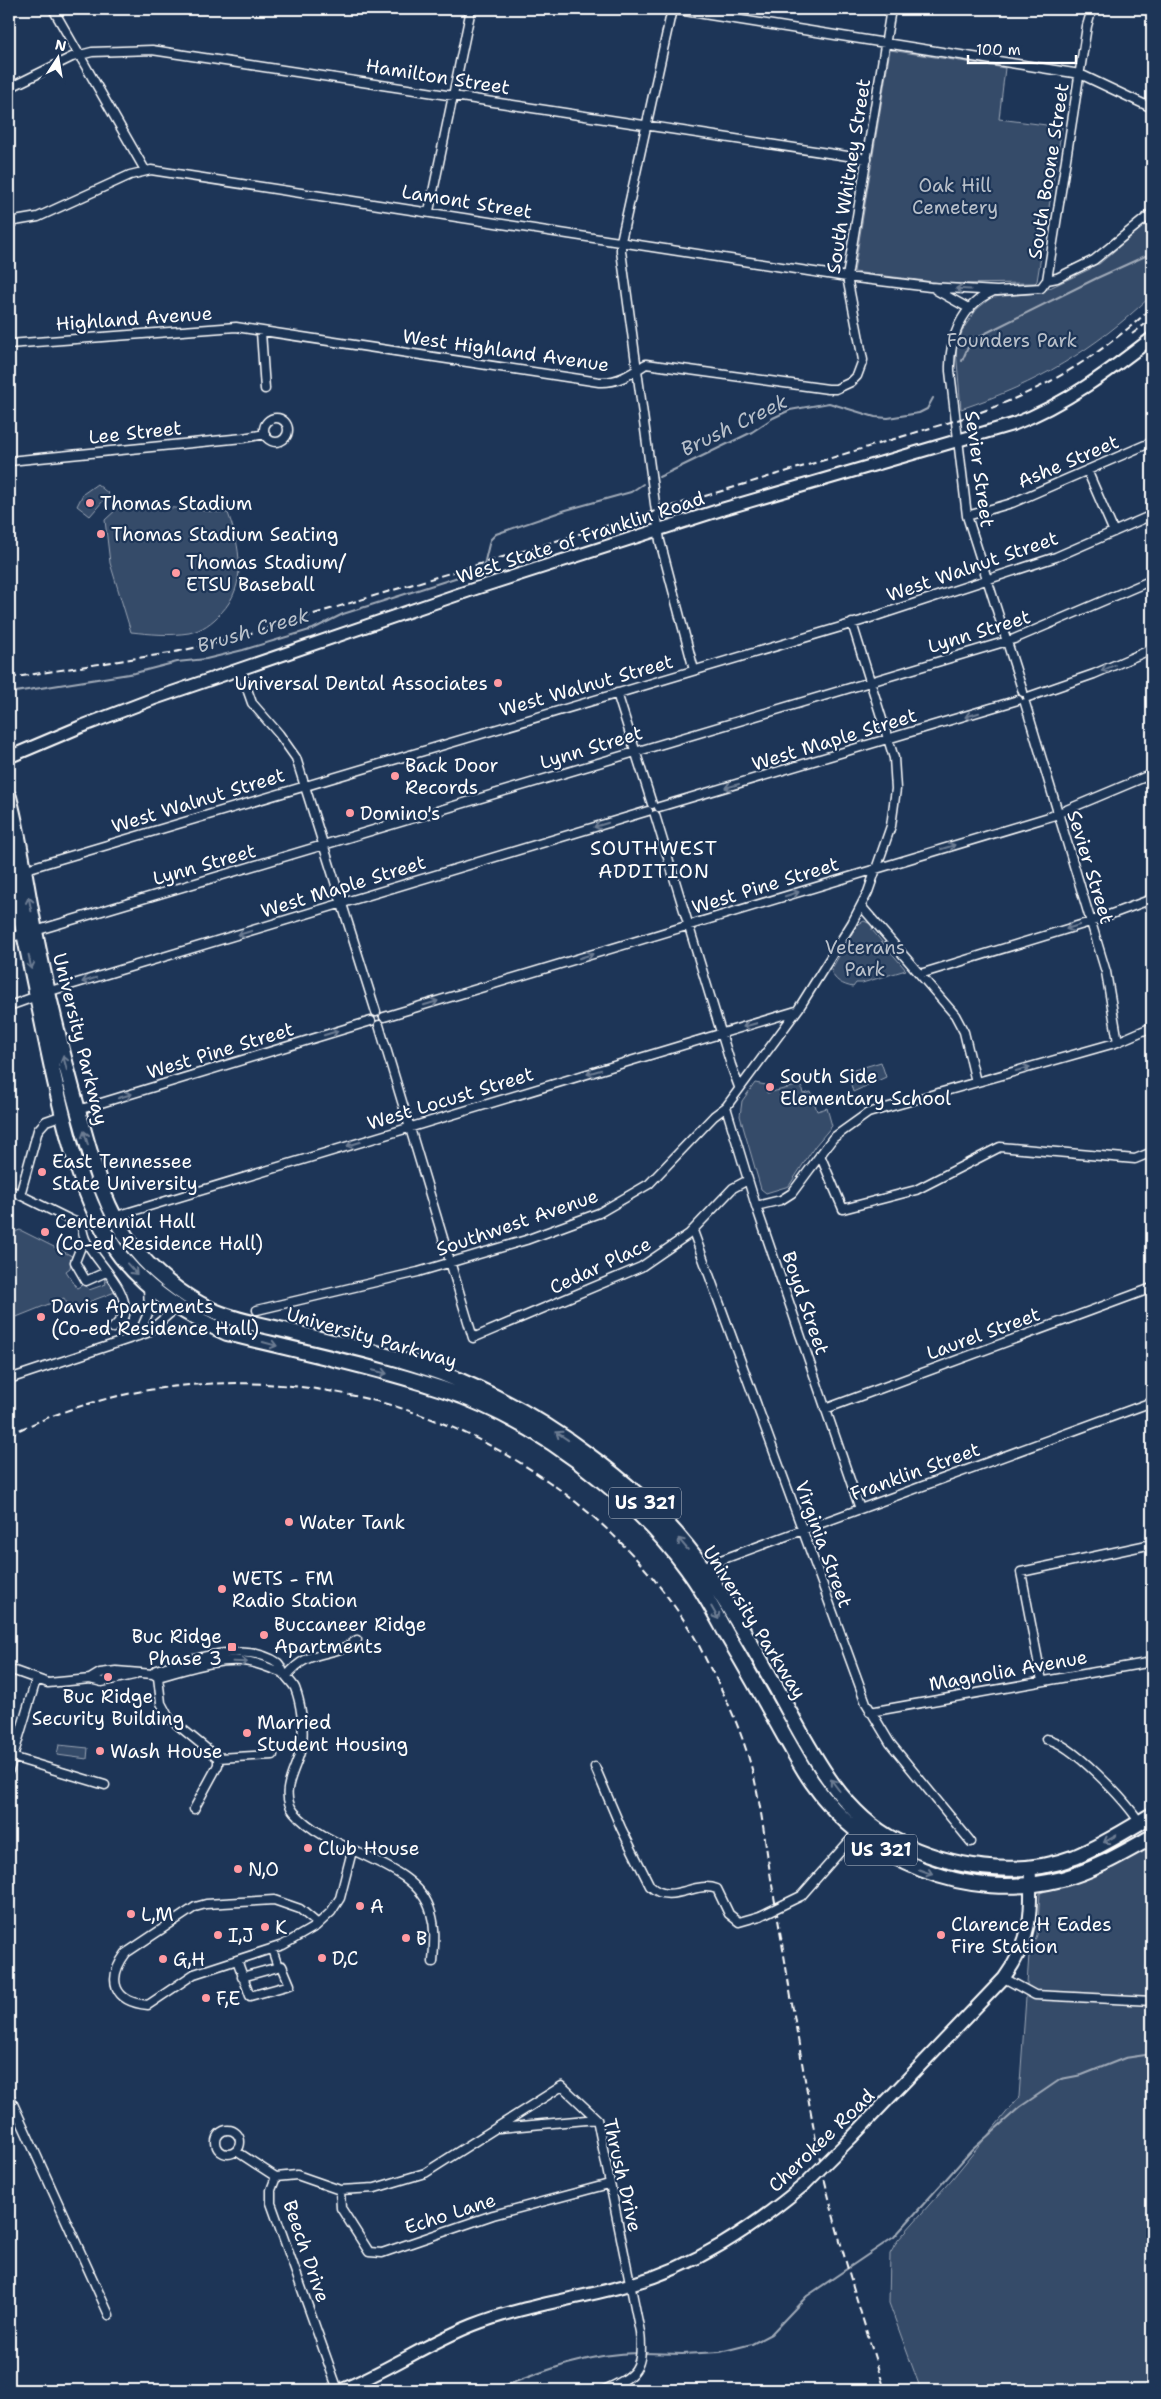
<svg xmlns="http://www.w3.org/2000/svg" width="1161" height="2399" font-family="'Shantell Sans',sans-serif">
	<style>
		.green { fill: #364b69; stroke: #9aa5b4 }
		.lines { fill: none; stroke-linecap: round; stroke-linejoin: round }
		.stream { stroke: #a0aab8; stroke-width: 2 }
		.street-casing { stroke: #fff; stroke-width: 11 }
		.secondary-casing { stroke: #fff; stroke-width: 15 }
		.highway-casing { stroke: #fff; stroke-width: 18 }
		.street { stroke: #1d3557; stroke-width: 8 }
		.secondary { stroke: #1d3557; stroke-width: 11 }
		.highway { stroke: #1d3557; stroke-width: 14 }
		.rail { stroke: #fff; stroke-width: 2; stroke-dasharray: 8 4; stroke-linecap: butt }
		.street-bridge-casing { stroke: #fff; stroke-width: 11; stroke-linecap: butt }
		.secondary-bridge-casing { stroke: #fff; stroke-width: 15; stroke-linecap: butt }
		.street-bridge { stroke: #1d3557; stroke-width: 8 }
		.secondary-bridge { stroke: #1d3557; stroke-width: 11 }
		.oneway { stroke: #6c7c92 }
		.poi-dot { fill: #ff9aa2; stroke: #1d3557; stroke-width: 2 }
		.labels { text-anchor: middle; stroke-width: 4.5; stroke-linejoin: round; paint-order: stroke }
		.shield { fill: #1d3557; stroke: #bbc2cd; stroke-width: 1 }
		.shield-label { font-size: 18px; font-weight: bold; fill: #fff }
		.street-label { font-size: 19px; fill: #fff; stroke: #1d3557 }
		.park-label { font-size: 19px; fill: #b9c0ca; stroke: #1d3557 }
		.poi-label { font-size: 19px; fill: #fff; stroke: #1d3557; text-anchor: start }
		.water-label { font-size: 20px; font-style: italic; fill: #b8c0ca; stroke: #1d3557 }
		.neighbourhood-label { font-size: 20px; letter-spacing: 1px; fill: #fff; stroke: #1d3557 }
	</style>
	<rect width="100%" height="100%" fill="#1d3557"/>
	<filter id="ink" filterUnits="userSpaceOnUse"><feTurbulence type="fractalNoise" baseFrequency=".02" numOctaves="2"/><feDisplacementMap in="SourceGraphic" scale="10" xChannelSelector="R" yChannelSelector="G"/><feConvolveMatrix kernelMatrix="1 2 1 2 8 2 1 2 1" color-interpolation-filters="sRGB"/></filter>
	<g filter="url(#ink)">
		<path class="green" d="M890 50 1005 68 999 119 1062 127 1037 281 1035 283 950 284 854 272Z
			M1152 221V295C1093 351 1038 383 961 409L956 350 963 329 977 309 992 297 1039 293 1090 269 1094 264H1099L1148 222Z
			M97 484 109 494 90 516 77 506 83 494Z
			M143 505 228 513C240 546 248 585 221 613 212 623 202 630 189 633 170 636 150 634 131 632L110 563 105 520 118 508Z
			M864 921 873 925 872 930 906 970 862 983H856L853 987C843 985 834 981 831 970L857 925Z
			M881 1062 886 1077 853 1092 849 1077 855 1076 854 1070Z
			M755 1083 766 1085 767 1093 801 1085 803 1094 811 1092 817 1111 827 1108 832 1126 815 1146 789 1186 766 1193 761 1189 740 1116 742 1101Z
			M20 1230 72 1256 70 1268 66 1271 77 1288 84 1284 89 1290 106 1284 104 1278 110 1283 115 1292 70 1309 64 1298 9 1320V1234Z
			M59 1745 88 1748 87 1759 57 1755Z
			M1152 1843V2390H921L889 2303 890 2254 898 2240 952 2179 1019 2097 1029 1955 1037 1935 1040 1893 1087 1877Z"/>
		<g class="lines">
			<path class="stream" d="M962 361 969 345 982 335 1097 278 1152 253
				M659 477 752 432 773 418 790 410 829 403 875 417 888 418 919 413 927 409 933 398
				M9 693 135 673 177 662 206 659 243 650 313 629 343 614 483 569 490 540 496 534 566 510 631 492 643 484
				M643 2353 682 2354 720 2352 752 2344 771 2334 807 2296 894 2237 972 2150 1020 2107 1061 2079 1082 2075 1125 2058 1152 2054
				M494 2390C541 2372 588 2353 639 2353"/>
			<g class="street-casing">
				<path id="street" d="M53 9 145 170
					M672 9 621 241V251L660 541 694 670
					M672 9 1080 74 1152 108
					M9 88 72 57 92 52 152 50 867 159
					M429 211 471 9
					M9 222 38 217 130 175 151 170 847 277 930 287 997 291 1041 288 1047 280 1057 278 1094 260 1152 213
					M1047 280 1087 26 1092 9
					M936 290 970 309
					M992 292C961 305 949 340 950 371L967 516 1023 692
					M261 332 265 389
					M9 344 236 327 599 382C618 383 631 374 646 364L828 389H836L851 382 857 376 863 360 847 277 891 9
					M264 430a12 12 0 1 1 24 0a12 12 0 1 1-24 0Z
					M9 461 243 438 265 434
					M1087 470 1114 532
					M967 516 1012 503 1152 442
					M240 669 252 703 279 734 296 758 376 1012
					M617 693 652 804
					M1028 697 1094 674 1152 649
					M1025 703 1106 972 1118 1042
					M659 807 1018 700
					M655 815 731 1065 739 1087
					M23 870 861 621 1056 557 1152 515
					M861 906 955 1015 964 1032 976 1082
					M35 931 1014 639 1152 580
					M9 937 25 934
					M920 974 1090 922 1152 899
					M47 992 648 811
					M9 1006 37 996
					M384 1017 1052 816 1152 774
					M379 1025 473 1338 641 1267 689 1234 733 1188 748 1180
					M726 1107 756 1206 860 1509
					M78 1110 371 1021
					M820 1155 843 1209 916 1190 1000 1147 1135 1159 1152 1152
					M9 1192 12 1191 71 1220 81 1224 100 1221
					M20 1195 38 1130 46 1121 63 1115
					M756 1206 781 1200 792 1193 833 1138 868 1113 1115 1043 1152 1027
					M113 1217 796 1011
					M81 1224C82 1228 83 1234 85 1239 96 1264 128 1286 125 1315L113 1328
					M693 1231 866 1703 890 1743 971 1842
					M84 1239 75 1262 86 1281 106 1272
					M257 1310 418 1272 526 1240 599 1213 649 1184 714 1116 726 1107 799 1008 852 923 868 892 891 826 896 789 894 758 852 623
					M138 1336 149 1311 148 1286
					M9 1379 147 1333 176 1308
					M825 1409 1152 1288
					M699 1568 1152 1402
					M9 1669 48 1683 90 1679 100 1673 116 1671 153 1674 158 1677 161 1703 169 1718 218 1758
					M153 1674 156 1670C190 1660 245 1640 278 1663 281 1666 281 1668 283 1672 286 1678 292 1682 295 1688 301 1703 304 1727 302 1744 299 1766 277 1791 294 1812 329 1854 418 1860 431 1913 436 1929 434 1945 433 1962
					M287 1676C309 1647 332 1659 357 1640
					M158 1677C188 1669 219 1657 250 1662 262 1664 272 1670 284 1673
					M90 1679 102 1682 134 1675
					M1042 1681 1021 1572 1152 1544
					M870 1712 1152 1662
					M1046 1739C1071 1742 1126 1801 1140 1823
					M12 1757 105 1785
					M218 1758 273 1755
					M595 1767 621 1828 650 1886C671 1906 694 1880 717 1889L729 1914 739 1922 760 1916
					M9 1770 36 1680
					M194 1809 218 1765V1758
					M801 1896 859 1830
					M318 1924 300 1909 274 1900 206 1904 195 1907 126 1953C106 1980 114 2002 148 2005L194 1974 283 1945 316 1926 331 1912 340 1898 352 1851
					M272 1949 278 1967
					M237 1960 250 1996 290 1985 282 1966 242 1977
					M1004 1978 1035 1995 1152 2001
					M9 2095 109 2315
					M499 2128 597 2119
					M216 2142a12 12 0 1 1 24 0a12 12 0 1 1-24 0Z
					M236 2151 276 2177
					M276 2177 297 2175 340 2190 375 2188 425 2173 562 2086 597 2119 640 2332C644 2369 636 2376 604 2390
					M276 2177 271 2190V2203L338 2390
					M340 2190 341 2208 369 2252 382 2253 493 2215 609 2184"/>
			</g>
			<g class="secondary-casing">
				<path id="secondary" d="M9 757 80 727 153 699 477 588 723 509 1014 424C1066 404 1108 372 1152 338
					M852 2137 1004 1978C1032 1940 1032 1912 1030 1867
					M341 2390C387 2371 428 2343 473 2325 524 2305 579 2299 631 2284 696 2266 752 2228 804 2185"/>
			</g>
			<g class="highway-casing">
				<path id="highway" d="M9 797C20 839 26 884 34 926 46 990 62 1052 79 1114 92 1159 103 1206 131 1244 151 1271 182 1296 212 1310 236 1321 263 1325 288 1331 339 1344 392 1355 441 1373 493 1393 542 1420 587 1454 631 1486 674 1525 705 1571 730 1607 752 1645 774 1684 805 1739 836 1811 896 1841 950 1868 1017 1879 1075 1857 1102 1846 1127 1830 1152 1815
					M9 863C22 922 34 981 46 1040 60 1106 79 1203 121 1257 151 1293 185 1315 227 1333 299 1351 372 1366 442 1389 499 1408 553 1440 599 1478 632 1505 663 1535 688 1570 703 1590 715 1613 727 1635 747 1669 766 1703 785 1737 794 1752 802 1768 812 1782 867 1862 967 1903 1062 1879 1095 1870 1123 1853 1152 1837"/>
			</g>
			<use href="#street" class="street"/>
			<use href="#secondary" class="secondary"/>
			<use href="#highway" class="highway"/>
			<path class="rail" d="M1132 334 1152 319
				M9 678 170 653 221 642 967 417C1044 390 1091 362 1152 308
				M9 1435C123 1378 254 1370 376 1401 504 1434 623 1520 692 1633 700 1646 706 1661 714 1675 731 1707 745 1741 754 1777 762 1812 766 1849 772 1885 787 1970 800 2056 816 2140 833 2225 859 2308 885 2390"/>
			<g class="street-bridge-casing">
				<path id="street-bridge" d="M760 1916 801 1896"/>
			</g>
			<g class="secondary-bridge-casing">
				<path id="secondary-bridge" d="M804 2185 852 2137"/>
			</g>
			<use href="#street-bridge" class="street-bridge"/>
			<use href="#secondary-bridge" class="secondary-bridge"/>
		</g>
		<defs><path id="oneway-shaft" d="M-6 0H5M1.5-3L5.5 0L1.5 3" fill="none" stroke-width="1.6" stroke-linecap="round" stroke-linejoin="round" transform="scale(1.25)"/></defs>
		<g class="oneway">
			<use href="#oneway-shaft" transform="translate(963 289) rotate(-177)"/>
			<use href="#oneway-shaft" transform="translate(1108 668) rotate(156)"/>
			<use href="#oneway-shaft" transform="translate(972 715) rotate(163)"/>
			<use href="#oneway-shaft" transform="translate(732 786) rotate(164)"/>
			<use href="#oneway-shaft" transform="translate(601 825) rotate(163)"/>
			<use href="#oneway-shaft" transform="translate(948 847) rotate(-17)"/>
			<use href="#oneway-shaft" transform="translate(792 894) rotate(-17)"/>
			<use href="#oneway-shaft" transform="translate(30 904) rotate(-101)"/>
			<use href="#oneway-shaft" transform="translate(1073 927) rotate(163)"/>
			<use href="#oneway-shaft" transform="translate(245 933) rotate(163)"/>
			<use href="#oneway-shaft" transform="translate(586 956) rotate(-17)"/>
			<use href="#oneway-shaft" transform="translate(30 962) rotate(79)"/>
			<use href="#oneway-shaft" transform="translate(89 980) rotate(163)"/>
			<use href="#oneway-shaft" transform="translate(431 1003) rotate(-17)"/>
			<use href="#oneway-shaft" transform="translate(750 1025) rotate(164)"/>
			<use href="#oneway-shaft" transform="translate(331 1033) rotate(-17)"/>
			<use href="#oneway-shaft" transform="translate(65 1063) rotate(-105)"/>
			<use href="#oneway-shaft" transform="translate(1023 1069) rotate(-15)"/>
			<use href="#oneway-shaft" transform="translate(594 1072) rotate(163)"/>
			<use href="#oneway-shaft" transform="translate(125 1096) rotate(-17)"/>
			<use href="#oneway-shaft" transform="translate(86 1138) rotate(-106)"/>
			<use href="#oneway-shaft" transform="translate(354 1144) rotate(163)"/>
			<use href="#oneway-shaft" transform="translate(132 1269) rotate(48)"/>
			<use href="#oneway-shaft" transform="translate(270 1344) rotate(15)"/>
			<use href="#oneway-shaft" transform="translate(380 1372) rotate(14)"/>
			<use href="#oneway-shaft" transform="translate(562 1436) rotate(-146)"/>
			<use href="#oneway-shaft" transform="translate(683 1544) rotate(-130)"/>
			<use href="#oneway-shaft" transform="translate(715 1613) rotate(60)"/>
			<use href="#oneway-shaft" transform="translate(240 1662) rotate(2)"/>
			<use href="#oneway-shaft" transform="translate(835 1785) rotate(-127)"/>
			<use href="#oneway-shaft" transform="translate(1110 1839) rotate(151)"/>
			<use href="#oneway-shaft" transform="translate(926 1872) rotate(20)"/>
		</g>
	</g>
	<g class="poi-dot">
		<circle cx="90" cy="503" r="5"/>
		<circle cx="101" cy="534" r="5"/>
		<circle cx="176" cy="573" r="5"/>
		<circle cx="498" cy="683" r="5"/>
		<circle cx="395" cy="776" r="5"/>
		<circle cx="350" cy="813" r="5"/>
		<circle cx="770" cy="1087" r="5"/>
		<circle cx="42" cy="1172" r="5"/>
		<circle cx="45" cy="1232" r="5"/>
		<circle cx="41" cy="1317" r="5"/>
		<circle cx="289" cy="1522" r="5"/>
		<circle cx="222" cy="1589" r="5"/>
		<circle cx="264" cy="1635" r="5"/>
		<rect x="227" y="1642" width="10" height="10" rx="2.5"/>
		<circle cx="108" cy="1677" r="5"/>
		<circle cx="247" cy="1733" r="5"/>
		<circle cx="100" cy="1751" r="5"/>
		<circle cx="308" cy="1848" r="5"/>
		<circle cx="238" cy="1869" r="5"/>
		<circle cx="360" cy="1906" r="5"/>
		<circle cx="131" cy="1914" r="5"/>
		<circle cx="265" cy="1927" r="5"/>
		<circle cx="218" cy="1935" r="5"/>
		<circle cx="941" cy="1935" r="5"/>
		<circle cx="406" cy="1938" r="5"/>
		<circle cx="322" cy="1958" r="5"/>
		<circle cx="163" cy="1959" r="5"/>
		<circle cx="206" cy="1998" r="5"/>
	</g>
	<g class="labels">
		<g class="shield">
			<rect x="609" y="1487.5" width="72" height="31" rx="4"/>
			<rect x="845" y="1834.5" width="72" height="31" rx="4"/>
		</g>
		<g class="shield-label">
			<text x="645" y="1509">US 321</text>
			<text x="881" y="1856">US 321</text>
		</g>
		<g class="street-label">
			<text transform="translate(438 76) rotate(9)" y="7">Hamilton Street</text>
			<text transform="translate(1048 171) rotate(-81)" y="7">South Boone Street</text>
			<text transform="translate(848 176) rotate(-81)" y="7">South Whitney Street</text>
			<text transform="translate(467 201) rotate(9)" y="7">Lamont Street</text>
			<text transform="translate(134 318) rotate(-4)" y="7">Highland Avenue</text>
			<text transform="translate(506 350) rotate(8)" y="7">West Highland Avenue</text>
			<text transform="translate(135 432) rotate(-6)" y="7">Lee Street</text>
			<text transform="translate(1068 461) rotate(-23)" y="7">Ashe Street</text>
			<text transform="translate(980 469) rotate(82)" y="7">Sevier Street</text>
			<text transform="translate(580 537) rotate(-18)" y="7">West State of Franklin Road</text>
			<text transform="translate(972 566) rotate(-19)" y="7">West Walnut Street</text>
			<text transform="translate(979 631) rotate(-17)" y="7">Lynn Street</text>
			<text transform="translate(586 685) rotate(-16)" y="7">West Walnut Street</text>
			<text transform="translate(834 739) rotate(-17)" y="7">West Maple Street</text>
			<text transform="translate(591 747) rotate(-17)" y="7">Lynn Street</text>
			<text transform="translate(198 800) rotate(-17)" y="7">West Walnut Street</text>
			<text transform="translate(204 864) rotate(-16)" y="7">Lynn Street</text>
			<text transform="translate(1091 867) rotate(73)" y="7">Sevier Street</text>
			<text transform="translate(765 885) rotate(-17)" y="7">West Pine Street</text>
			<text transform="translate(343 886) rotate(-17)" y="7">West Maple Street</text>
			<text transform="translate(81 1039) rotate(76)" y="7">University Parkway</text>
			<text transform="translate(220 1050) rotate(-17)" y="7">West Pine Street</text>
			<text transform="translate(450 1098) rotate(-17)" y="7">West Locust Street</text>
			<text transform="translate(517 1222) rotate(-19)" y="7">Southwest Avenue</text>
			<text transform="translate(600 1265) rotate(-25)" y="7">Cedar Place</text>
			<text transform="translate(806 1303) rotate(71)" y="7">Boyd Street</text>
			<text transform="translate(983 1333) rotate(-20)" y="7">Laurel Street</text>
			<text transform="translate(372 1337) rotate(16)" y="7">University Parkway</text>
			<text transform="translate(915 1471) rotate(-20)" y="7">Franklin Street</text>
			<text transform="translate(824 1544) rotate(70)" y="7">Virginia Street</text>
			<text transform="translate(755 1622) rotate(58)" y="7">University Parkway</text>
			<text transform="translate(1008 1670) rotate(-10)" y="7">Magnolia Avenue</text>
			<text transform="translate(821 2140) rotate(-44)" y="7">Cherokee Road</text>
			<text transform="translate(623 2175) rotate(77)" y="7">Thrush Drive</text>
			<text transform="translate(450 2213) rotate(-18)" y="7">Echo Lane</text>
			<text transform="translate(307 2251) rotate(71)" y="7">Beech Drive</text>
		</g>
		<g class="park-label">
			<text x="955" y="192">Oak Hill<tspan x="955" dy="22">Cemetery</tspan></text>
			<text x="1012" y="347">Founders Park</text>
			<text x="865" y="954">Veterans<tspan x="865" dy="22">Park</tspan></text>
		</g>
		<g class="poi-label">
			<text x="100" y="510">Thomas Stadium</text>
			<text x="111" y="541">Thomas Stadium Seating</text>
			<text x="186" y="569">Thomas Stadium/<tspan x="186" dy="22">ETSU Baseball</tspan></text>
			<text x="488" y="690" text-anchor="end">Universal Dental Associates</text>
			<text x="405" y="772">Back Door<tspan x="405" dy="22">Records</tspan></text>
			<text x="360" y="820">Domino's</text>
			<text x="780" y="1083">South Side<tspan x="780" dy="22">Elementary School</tspan></text>
			<text x="52" y="1168">East Tennessee<tspan x="52" dy="22">State University</tspan></text>
			<text x="55" y="1228">Centennial Hall<tspan x="55" dy="22">(Co-ed Residence Hall)</tspan></text>
			<text x="51" y="1313">Davis Apartments<tspan x="51" dy="22">(Co-ed Residence Hall)</tspan></text>
			<text x="299" y="1529">Water Tank</text>
			<text x="232" y="1585">WETS - FM<tspan x="232" dy="22">Radio Station</tspan></text>
			<text x="274" y="1631">Buccaneer Ridge<tspan x="274" dy="22">Apartments</tspan></text>
			<text x="222" y="1643" text-anchor="end">Buc Ridge<tspan x="222" dy="22">Phase 3</tspan></text>
			<text x="108" y="1703" text-anchor="middle">Buc Ridge<tspan x="108" dy="22">Security Building</tspan></text>
			<text x="257" y="1729">Married<tspan x="257" dy="22">Student Housing</tspan></text>
			<text x="110" y="1758">Wash House</text>
			<text x="318" y="1855">Club House</text>
			<text x="248" y="1876">N,O</text>
			<text x="370" y="1913">A</text>
			<text x="141" y="1921">L,M</text>
			<text x="951" y="1931">Clarence H Eades<tspan x="951" dy="22">Fire Station</tspan></text>
			<text x="275" y="1934">K</text>
			<text x="228" y="1942">I,J</text>
			<text x="416" y="1945">B</text>
			<text x="332" y="1965">D,C</text>
			<text x="173" y="1966">G,H</text>
			<text x="216" y="2005">F,E</text>
		</g>
		<g class="water-label">
			<text transform="translate(734 425) rotate(-26)" y="7">Brush Creek</text>
			<text transform="translate(253 630) rotate(-16)" y="7">Brush Creek</text>
		</g>
		<g class="neighbourhood-label">
			<text x="654" y="855">SOUTHWEST<tspan x="654" dy="23">ADDITION</tspan></text>
		</g>
	</g>
	<rect width="1161" height="2399" fill="none" stroke="#1d3557" stroke-width="30"/>
	<rect x="15" y="15" width="1131" height="2369" fill="none" stroke="#fff" stroke-width="2" filter="url(#ink)"/>
	<g transform="translate(58 58) rotate(12)" stroke="#1d3557" stroke-width="4" paint-order="stroke">
	<path d="M0-4L9 19L0 12L-9 19Z" fill="#ffffff"/>
	<text y="-8" font-size="14" font-weight="bold" text-anchor="middle" fill="#ffffff">N</text>
	</g>
	<path d="M968 55v8h108v-8" fill="none" stroke="#ffffff" stroke-width="2.5"/>
	<text x="976" y="55" font-size="15" fill="#ffffff" stroke="#1d3557" stroke-width="4" paint-order="stroke">100 m</text>
</svg>
